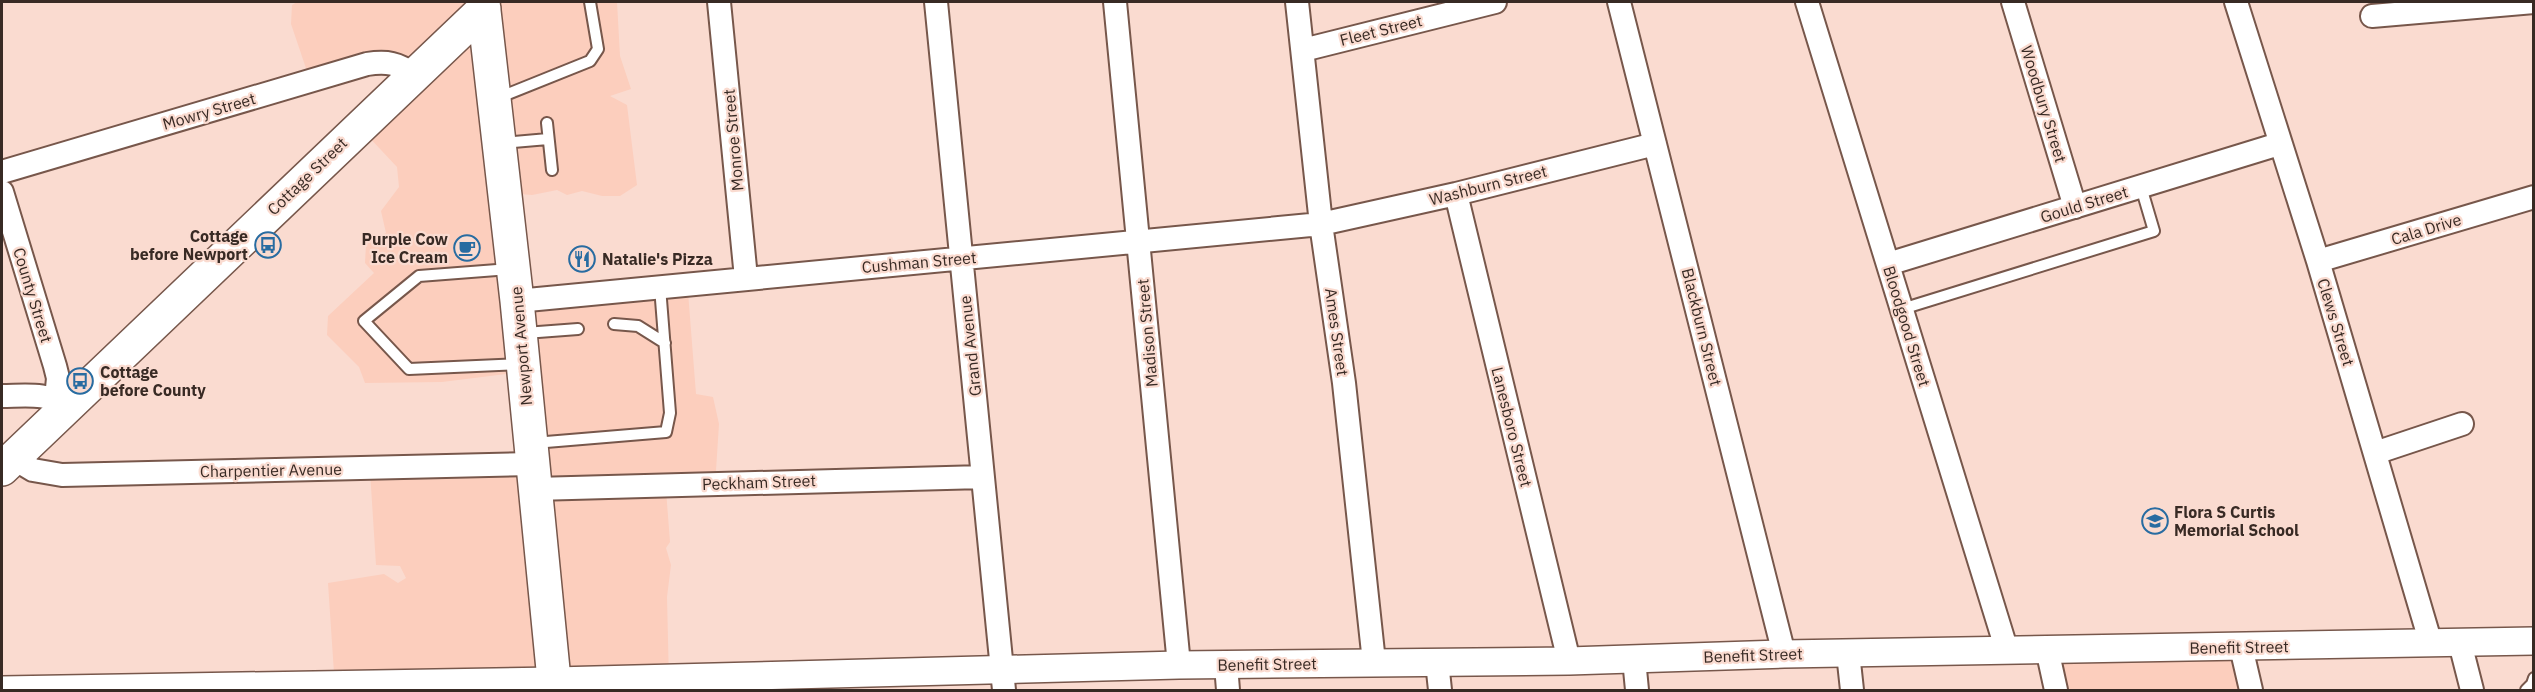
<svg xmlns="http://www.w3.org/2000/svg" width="2535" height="692" font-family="'IBM Plex Sans',sans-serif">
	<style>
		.built { fill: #fccebd }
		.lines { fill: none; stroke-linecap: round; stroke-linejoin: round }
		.service-casing { stroke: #77574b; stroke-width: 14 }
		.minor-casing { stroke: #77574b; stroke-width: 26 }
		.tertiary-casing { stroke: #77574b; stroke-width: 30 }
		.primary-casing { stroke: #77574b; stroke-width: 36 }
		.service { stroke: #fff; stroke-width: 10 }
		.minor { stroke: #fff; stroke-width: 22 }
		.tertiary { stroke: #fff; stroke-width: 27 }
		.primary { stroke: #fff; stroke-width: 33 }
		.labels { text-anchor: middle; stroke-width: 4.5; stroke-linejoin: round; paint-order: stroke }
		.street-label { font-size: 16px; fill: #382a24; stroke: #fadbd0 }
		.poi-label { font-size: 16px; font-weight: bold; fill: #382a24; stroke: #fadbd0; text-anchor: start }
	</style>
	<rect width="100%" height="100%" fill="#fadbd0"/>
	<path class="built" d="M297 2H617L620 56 631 89 610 96 627 105 637 185 620 196H602L582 191 567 195 557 190 532 195 507 193 518 301 688 292 696 394 713 397 719 424 715 486 666 490 670 542 666 548 671 565 667 597 669 682 789 688V690H427L335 688 328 583 384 574 398 583 406 578 400 566 376 565 370 471 529 469 521 372 442 382 365 383 359 367 327 335 328 316 374 273 365 263 366 245 374 238 386 233 381 211 399 187 397 167 366 134 398 65 311 83 291 24 292 5Z
		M2239 649 2255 690H2057L2056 653Z"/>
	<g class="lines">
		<g class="service-casing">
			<path id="service" d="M498 98 590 61 598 49 590 2
				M547 123 552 170
				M503 143 548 139
				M510 269 419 276 364 321 409 369 521 364
				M1902 309 2154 231 2141 187
				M614 324 638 326 665 343
				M525 333 578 329
				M534 443 666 432 670 413 660 287
				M2526 690 2532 684 2534 678"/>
		</g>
		<g class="minor-casing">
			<path id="minor" d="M719 2 746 278
				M936 2 1004 690
				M1115 2 1179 665
				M1297 2 1321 224 1344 383 1374 662
				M1619 2 1784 654
				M1807 2 2007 651
				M2013 2 2075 207
				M2236 2 2318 261 2431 644
				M2372 16 2534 2
				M1303 50 1495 2
				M2 172 367 64C387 61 398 63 414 75
				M2 192 55 366 58 378 56 399
				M1456 194 1569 661
				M2318 261 2534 197
				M1888 264 2279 144
				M517 301 1321 224 1456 194 1655 144
				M2 396C23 396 49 392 67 406
				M2375 453 2462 424
				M13 458 33 470 62 475 532 464
				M535 489 983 477
				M2460 643 2472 690
				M2241 647 2251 690
				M2047 649 2056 690
				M1848 653 1852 690
				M1634 659 1637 690
				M1437 662 1440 690
				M1226 665 1228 690"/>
		</g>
		<g class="tertiary-casing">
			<path id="tertiary" d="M2 690 555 681 1179 665 1569 661 1784 654 2534 641"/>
		</g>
		<g class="primary-casing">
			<path id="primary" d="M483 2 517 301 555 690
				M2 469 484 9"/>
		</g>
		<use href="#service" class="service"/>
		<use href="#minor" class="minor"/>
		<use href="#tertiary" class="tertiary"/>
		<use href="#primary" class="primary"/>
	</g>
	<defs>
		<g id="bus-ring" transform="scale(1.35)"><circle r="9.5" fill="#fadbd0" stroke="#286ca1" stroke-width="1.5"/><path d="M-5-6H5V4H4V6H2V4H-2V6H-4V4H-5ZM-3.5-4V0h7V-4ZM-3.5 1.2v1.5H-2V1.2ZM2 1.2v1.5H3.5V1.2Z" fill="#286ca1"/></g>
		<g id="cafe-ring" transform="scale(1.35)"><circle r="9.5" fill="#fadbd0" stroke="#286ca1" stroke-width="1.5"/><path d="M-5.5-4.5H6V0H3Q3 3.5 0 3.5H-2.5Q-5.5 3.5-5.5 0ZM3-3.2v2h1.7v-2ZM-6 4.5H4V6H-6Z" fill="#286ca1"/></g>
		<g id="restaurant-ring" transform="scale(1.35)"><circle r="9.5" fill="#fadbd0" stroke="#286ca1" stroke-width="1.5"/><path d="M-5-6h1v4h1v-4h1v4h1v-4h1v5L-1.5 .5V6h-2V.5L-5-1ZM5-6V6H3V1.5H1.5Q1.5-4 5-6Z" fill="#286ca1"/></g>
		<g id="school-ring" transform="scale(1.35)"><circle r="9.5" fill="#fadbd0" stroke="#286ca1" stroke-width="1.5"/><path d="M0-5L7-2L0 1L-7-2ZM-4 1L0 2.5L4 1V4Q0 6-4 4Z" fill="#286ca1"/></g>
	</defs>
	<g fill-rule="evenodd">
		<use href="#bus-ring" x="268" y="245"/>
		<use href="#cafe-ring" x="467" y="248"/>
		<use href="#restaurant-ring" x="582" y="259"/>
		<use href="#bus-ring" x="80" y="381"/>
		<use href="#school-ring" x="2155" y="521"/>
	</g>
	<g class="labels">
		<g class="street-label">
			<text transform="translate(1381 30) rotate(-14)" y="6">Fleet Street</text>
			<text transform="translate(2044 104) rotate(73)" y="6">Woodbury Street</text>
			<text transform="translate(209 111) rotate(-16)" y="6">Mowry Street</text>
			<text transform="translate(733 140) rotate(-95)" y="6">Monroe Street</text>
			<text transform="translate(307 176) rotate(-44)" y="6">Cottage Street</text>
			<text transform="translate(1488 185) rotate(-14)" y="6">Washburn Street</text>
			<text transform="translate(2084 204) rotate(-17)" y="6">Gould Street</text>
			<text transform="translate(2426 229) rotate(-17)" y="6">Cala Drive</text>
			<text transform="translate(919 262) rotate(-5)" y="6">Cushman Street</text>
			<text transform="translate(33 295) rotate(73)" y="6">County Street</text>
			<text transform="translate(2336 322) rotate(73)" y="6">Clews Street</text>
			<text transform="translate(1907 326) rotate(73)" y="6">Bloodgood Street</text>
			<text transform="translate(1702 327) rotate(76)" y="6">Blackburn Street</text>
			<text transform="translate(1337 332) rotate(82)" y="6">Ames Street</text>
			<text transform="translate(1147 333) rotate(-95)" y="6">Madison Street</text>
			<text transform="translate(521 346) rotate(-95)" y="6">Newport Avenue</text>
			<text transform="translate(970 346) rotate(-96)" y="6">Grand Avenue</text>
			<text transform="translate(1512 427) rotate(76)" y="6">Lanesboro Street</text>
			<text transform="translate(271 470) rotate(-1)" y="6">Charpentier Avenue</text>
			<text transform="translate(759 482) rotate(-2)" y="6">Peckham Street</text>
			<text transform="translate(2239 647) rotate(-1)" y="6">Benefit Street</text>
			<text transform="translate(1753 655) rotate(-2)" y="6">Benefit Street</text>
			<text transform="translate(1267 664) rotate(-1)" y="6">Benefit Street</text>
		</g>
		<g class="poi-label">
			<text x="248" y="242" text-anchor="end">Cottage<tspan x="248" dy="18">before Newport</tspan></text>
			<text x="448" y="245" text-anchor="end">Purple Cow<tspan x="448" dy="18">Ice Cream</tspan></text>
			<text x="602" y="265">Natalie's Pizza</text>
			<text x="100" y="378">Cottage<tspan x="100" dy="18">before County</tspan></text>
			<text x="2174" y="518">Flora S Curtis<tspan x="2174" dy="18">Memorial School</tspan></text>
		</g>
	</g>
	<rect width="2535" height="692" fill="none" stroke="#382a24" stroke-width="6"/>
</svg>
